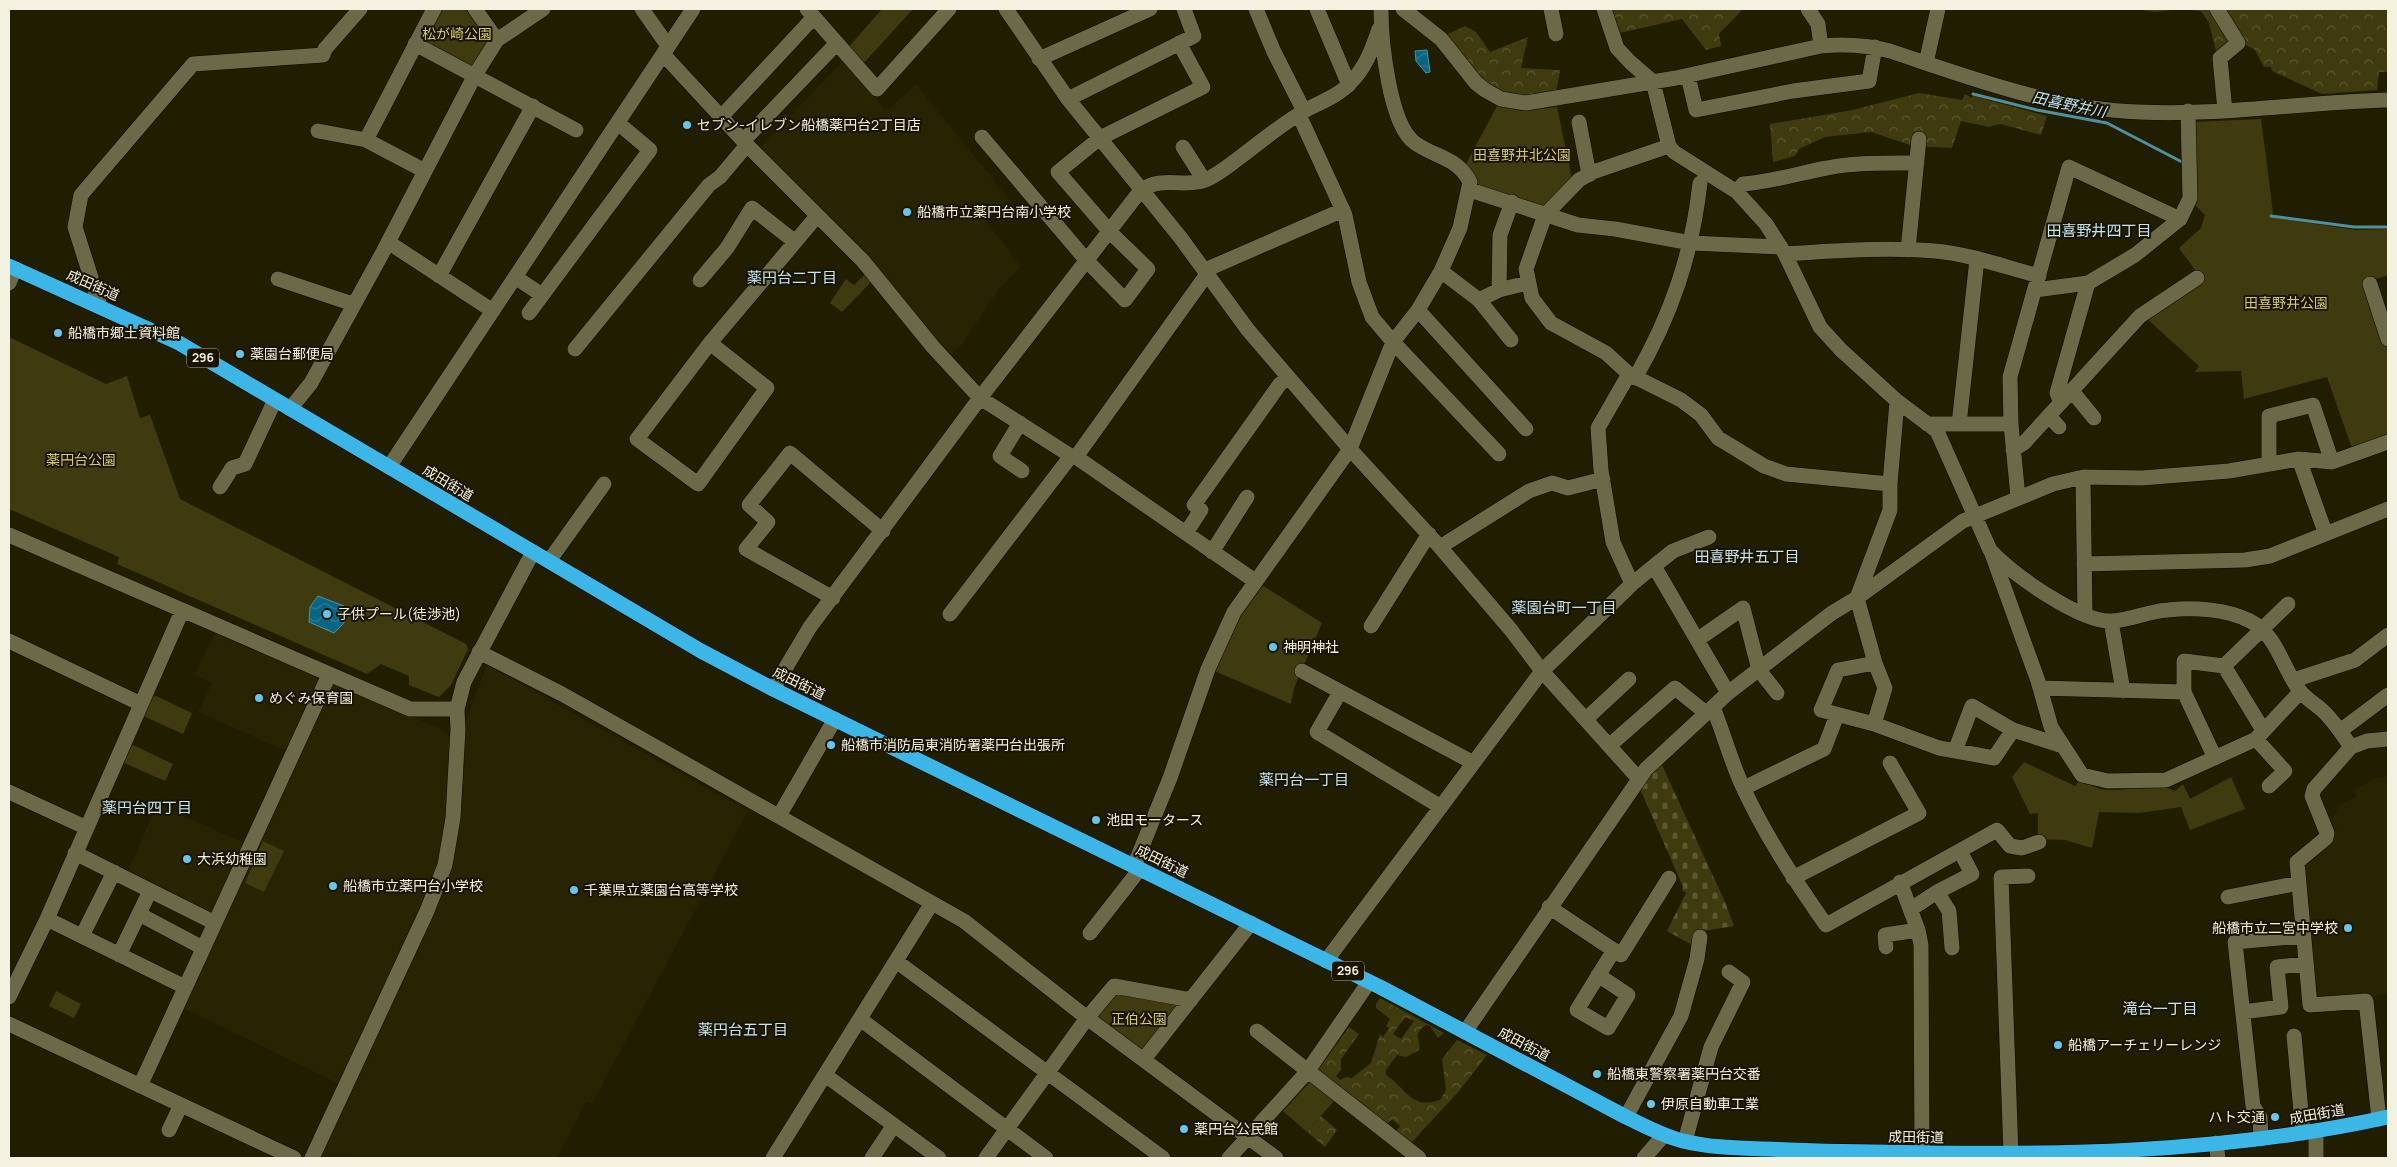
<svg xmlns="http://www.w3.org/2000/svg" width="2397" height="1167" font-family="Manrope,'Noto Sans JP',sans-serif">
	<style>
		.built { fill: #282300 }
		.green { fill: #403b0e }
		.forest { fill: url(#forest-crowns); fill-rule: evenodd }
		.cemetery { fill: url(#cemetery-stones) }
		.water { fill: url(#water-waves); stroke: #4e8fa0 }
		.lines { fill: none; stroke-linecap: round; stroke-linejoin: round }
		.stream { stroke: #4e8fa0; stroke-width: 3 }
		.minor-casing { stroke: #0b0700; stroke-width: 16 }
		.highway-casing { stroke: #0b0700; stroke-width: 16 }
		.minor { stroke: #6c6949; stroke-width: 15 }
		.highway { stroke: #3bb6e6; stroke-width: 15 }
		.poi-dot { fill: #65c5ee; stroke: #181400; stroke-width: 2 }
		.labels { text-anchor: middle; stroke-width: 4; stroke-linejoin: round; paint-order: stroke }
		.shield { fill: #181400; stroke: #b1af9c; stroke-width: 1 }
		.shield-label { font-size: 12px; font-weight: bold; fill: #f3f1df }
		.park-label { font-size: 14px; fill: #d7cb69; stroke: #181400 }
		.poi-label { font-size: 14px; fill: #f3f1df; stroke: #181400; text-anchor: start }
		.street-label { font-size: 14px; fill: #f3f1df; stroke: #181400 }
		.water-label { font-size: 15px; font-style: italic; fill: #bfe6f9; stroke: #181400 }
		.neighbourhood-label { font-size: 15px; fill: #c5e5f5; stroke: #181400 }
	</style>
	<defs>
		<pattern id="forest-crowns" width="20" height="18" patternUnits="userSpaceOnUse" patternTransform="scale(1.25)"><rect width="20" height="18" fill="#403b0e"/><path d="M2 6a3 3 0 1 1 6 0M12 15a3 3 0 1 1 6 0" fill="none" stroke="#5c5831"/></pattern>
		<pattern id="cemetery-stones" width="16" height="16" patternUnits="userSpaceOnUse" patternTransform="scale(1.25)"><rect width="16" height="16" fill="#403b0e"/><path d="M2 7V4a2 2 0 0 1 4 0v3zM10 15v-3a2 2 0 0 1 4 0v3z" fill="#5c5831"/></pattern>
		<pattern id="water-waves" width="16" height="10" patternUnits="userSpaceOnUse" patternTransform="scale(1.25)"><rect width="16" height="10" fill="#076585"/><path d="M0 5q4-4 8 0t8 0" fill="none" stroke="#2c7c96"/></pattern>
	</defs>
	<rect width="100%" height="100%" fill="#211d01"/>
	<path class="built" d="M844 60 886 111 916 84 1010 200 986 221 1021 266 1000 288 962 345 947 357 758 150Z
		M215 632 316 675 320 683 288 752 198 712 212 683 195 675Z
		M487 665 748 811 592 1104 586 1102 557 1158H319L433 913 463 727Z
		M339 685 445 731 450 737 447 817 440 856 421 910 339 1084 181 1007 329 687Z
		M2388 776V993L2364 998 2315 1001 2300 862 2337 830 2331 822 2339 805 2356 797 2355 789 2376 778Z
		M157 804 247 844 215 916 127 874Z"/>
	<path class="green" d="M440 9H470L491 40 474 71 423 41Z
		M882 9H913L861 66 846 50Z
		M1497 106 1523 111 1557 107 1572 179 1540 209 1473 184 1466 164Z
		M2261 119 2273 212 2271 217 2355 230 2388 229V275L2368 282 2388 347V441L2354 454 2327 377 2244 399 2241 371 2195 372 2199 366 2145 317 2201 278 2179 248 2201 228 2205 215 2193 203V122Z
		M866 273 871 282 842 312 830 303 846 279 854 285Z
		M9 337 106 384 127 376 140 418 150 415 180 499 466 644 468 649 451 685 439 697 409 685V676L381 664 367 674 117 564 119 557 9 509Z
		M1257 582 1322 623 1294 688 1291 704 1212 670Z
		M156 696 192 713 183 734 143 716 151 697Z
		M133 745 173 764 165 781 122 762 128 748Z
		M2024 762 2075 786 2081 779C2090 785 2098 790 2109 790 2130 791 2156 781 2175 791L2183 784 2190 799 2231 777 2245 809 2190 830 2181 807 2139 813 2099 812 2092 848 2065 840 2038 839V813L2030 814 2012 777Z
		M263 841 284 851 264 892 245 883Z
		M1116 990 1181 1004 1146 1048 1141 1049 1097 1018Z
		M56 991 81 1004 74 1018 49 1006Z
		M1310 1082 1334 1101 1307 1132 1283 1111Z"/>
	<path class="forest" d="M1609 9H1740L1741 11 1719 34 1721 46 1706 50 1682 19 1619 33Z
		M2135 9H2212L2234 42 2217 55 2209 23 2201 11 2179 9 2155 12Z
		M2222 9H2387L2388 72H2379L2377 90 2322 94 2272 71 2271 67H2264L2255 50 2244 44Z
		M1465 26 1476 32 1490 52 1528 37 1521 68 1560 70 1556 93C1546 94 1535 97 1525 97 1488 96 1467 61 1446 35Z
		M1919 93 1962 100 1965 94 1972 98 1973 96 2047 116 2041 135 2000 124 1989 127 1961 121 1952 148 1913 146 1871 132 1825 137 1799 149 1795 156 1773 162 1770 124 1853 110Z
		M1380 998 1444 1033 1438 1038 1430 1026 1426 1025C1411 1036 1421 1036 1419 1050L1406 1057 1397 1055 1386 1070V1075C1407 1089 1411 1110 1440 1100L1446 1090 1442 1059 1457 1040 1487 1055 1459 1091 1410 1144 1395 1133 1400 1126 1392 1119 1385 1126 1315 1074 1349 1027 1359 1034 1341 1059V1070L1336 1076 1340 1080 1346 1077 1352 1078 1371 1063 1380 1034 1383 1037 1389 1028 1386 1026 1390 1019 1376 1008V1004ZM1405 1017 1414 1021 1401 1039 1393 1034Z
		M1321 1116 1337 1130 1325 1147 1307 1132Z"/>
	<path class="cemetery" d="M1660 761 1725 902 1734 926 1698 932 1694 946 1667 931 1686 893 1682 890 1683 887 1638 784Z"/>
	<path class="water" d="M1427 50 1430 72 1426 73 1416 61 1415 51Z
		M318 596 344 606V623L334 633 309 622 310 607Z"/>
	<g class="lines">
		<path class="stream" d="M1973 94 2037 110 2107 123 2182 162
			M2271 216 2354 227H2388"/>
		<g class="minor-casing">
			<path id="minor" d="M475 9 497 40
				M642 9 668 46
				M807 9 877 89 949 9
				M1006 9 1068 99 1180 237 1248 330 1350 449 1440 547 1511 630 1542 671 1638 778
				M1256 9 1274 52 1304 111
				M1317 9 1349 85
				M1403 9 1441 39 1476 83 1485 90 1501 99 1526 103 1676 78 1821 46C1845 44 1867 45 1890 51 1971 78 2053 109 2139 112 2222 116 2305 102 2388 100
				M1551 9 1556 34
				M1604 9 1617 48 1630 62 1653 82 1669 146 1674 152 1737 192 1766 224 1785 254 1820 327 1841 350 1897 401 1937 431 1990 550C2010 573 2081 623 2112 621 2131 620 2149 611 2168 610 2193 607 2227 609 2250 621 2277 634 2283 670 2300 691 2306 699 2316 704 2323 711 2334 721 2342 734 2351 747
				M1808 9 1818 24 1821 46
				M2217 9 2238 43 2220 58 2225 111
				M415 44 576 130
				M663 54 747 145 863 261 933 347 980 398 1071 456 1076 457 1255 581
				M1039 59 1150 9
				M1926 63 1938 9
				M1688 76 1696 110 1793 91 1869 81 1875 47
				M1068 99 1194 36 1184 9
				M1299 115 1345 215 1359 282 1372 317 1393 342 1499 454
				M721 117 814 17
				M1579 122 1589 175
				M318 131 366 140 425 171
				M982 137 1087 261 1125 300 1148 269 1110 232 1058 172 1100 138 1203 87 1179 43
				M366 140 434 9
				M744 140 837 43
				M1669 146 1593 172 1579 180 1545 215 1526 269 1532 298 1551 323 1606 353 1629 374 1681 400 1701 415 1718 438 1764 466 1786 474 1890 484
				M1183 147 1204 180
				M1470 190 1578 225 1615 229 1691 243 1781 247
				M1737 192 1743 184C1772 182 1799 173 1827 168 1856 162 1887 163 1917 163
				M388 242 493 311
				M1908 250 1919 139
				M1785 254C1835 251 1885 247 1935 251 1970 254 2005 267 2039 276
				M1441 271 1479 300 1499 290 1527 283
				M439 276 533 106
				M515 277 542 295
				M278 279 353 304
				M700 280 727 248 752 208 794 241
				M9 283 15 269
				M2370 284 2388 339
				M1499 290 1500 235 1512 202
				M2035 290 2088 283 2135 255 2180 219 2190 198 2188 111
				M1479 300 1511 340
				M100 306 75 227 81 195 193 64 323 55 325 49 360 9
				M1418 310 1526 429
				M529 313 650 150 618 123
				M710 343 767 388 698 484 637 439 710 343 817 216
				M575 349 709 185 720 177 747 145
				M1629 374 1598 428 1601 470 1613 542 1632 584
				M1635 378C1671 316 1692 255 1700 183
				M2072 391 2094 418
				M1897 401 1890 484V510L1857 598 1875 663 1838 670 1821 710 1874 724 1939 748 1994 758 2013 730
				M2061 403 2057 393 2088 283
				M290 409 311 383 383 252 475 75 497 40 543 9
				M2049 416 2059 427
				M1020 423 1000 456 1022 471
				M1927 424H2011
				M1959 424 1977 259
				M2013 450 2024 443 2140 316 2197 278
				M1076 457 1212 267 1343 210
				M2299 459 2325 532
				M2269 463V416L2313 405 2332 462
				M389 467 693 9
				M2083 477 2085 615
				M220 487 232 468 245 464 275 400
				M2018 497 2011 424 2010 377 2069 167 2180 219
				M1186 533 1201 510 1194 505 1280 384 1288 378
				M9 535 410 709H457
				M1440 547 1529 491 1552 483 1568 488 1603 479
				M1212 552 1247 497
				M1992 554 2038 681 2051 727 2082 775 2108 781 2166 780 2256 739 2300 692
				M549 561 604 484
				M2084 564 2245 560 2270 556 2388 509
				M1654 566 1673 551 1709 537
				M833 598 746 549 768 522 749 505 790 453 883 531
				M950 614 1071 456
				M2111 621 2123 691
				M1371 626 1429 534
				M1697 640 1743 608 1759 670 1777 693
				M9 641 141 704
				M479 652 562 694 964 921 1087 1018 1276 1158
				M2224 666 2288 604
				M1302 671 1472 762
				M2294 680 2355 660 2388 635
				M2040 688 2184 692
				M773 689 810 627 980 398 1141 190C1164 176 1180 187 1203 181 1214 177 1226 168 1235 161 1258 144 1281 124 1306 110 1321 102 1340 95 1351 82 1366 67 1372 49 1379 29
				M1340 692 1317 732 1441 807
				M1713 707C1723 732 1730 758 1741 783 1764 834 1794 879 1826 925L1997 830 2010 846 2022 848 2039 842
				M1586 719 1629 679
				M1874 724 1885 688 1875 663
				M2340 731 2388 695
				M2256 739 2285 771 2269 786
				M1610 745 1675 688 1706 713
				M1955 751 1972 706 2013 730 2063 746
				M2215 758 2184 692V661L2224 666 2263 730
				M1744 788 1824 749 1837 715
				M9 792 87 828
				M779 816 835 719
				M75 853 215 923
				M1134 866 1170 778 1208 669 1234 612 1350 449 1393 342 1418 310 1441 271 1460 228 1470 182C1457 157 1436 158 1415 143 1389 125 1381 39 1381 9
				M1793 878 1919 813 1890 763
				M1900 882 1918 930 1921 945 1922 1153
				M1937 892 1949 911 1952 948
				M2228 897 2299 883
				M1549 907 1621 955 1669 878
				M1911 909 1937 892 1972 874 1960 851
				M139 914 203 948
				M47 919 185 987
				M1090 933 1140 869
				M82 936 114 872
				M1886 947 1885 935 1918 930
				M119 955 150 891
				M896 961 1163 1158
				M1326 961 1542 671 1632 584 1654 566 1728 693
				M1598 975 1628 995 1608 1028 1577 1010 1614 950
				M9 997 47 919 182 611
				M2243 1012 2281 1007 2277 967 2306 964
				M860 1019 1046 1158
				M9 1024 294 1158
				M1257 1031 1419 1158
				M1465 1032 1646 769 1728 693 1832 613 1857 598 1963 521 2053 484 2083 477 2142 478 2229 471 2299 459 2332 462 2388 442
				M2294 1036 2303 1133
				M1144 1059 1251 923
				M825 1075 939 1158
				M140 1086 329 675
				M1626 1117 1681 1016 1697 959 1700 937
				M2379 1119 2366 1001 2310 1005 2297 862 2326 838 2327 833 2312 796 2314 789 2351 747 2367 741 2388 739
				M169 1130 181 1105
				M2316 1131V1158
				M2261 1139 2260 1117 2253 1106 2235 942 2303 936
				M1685 1141 1711 1047 1743 982 1729 972
				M2216 1143 2218 1158
				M2011 1154 2001 877 2028 876
				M312 1158 427 911 445 865 453 818 458 729 457 709 464 682 533 552
				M773 1158 932 903
				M872 1158 894 1125
				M986 1158 1087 1018 1114 986 1191 1000
				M1229 1158 1307 1072 1369 982
				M1644 1158 1664 1135"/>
		</g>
		<g class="highway-casing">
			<path id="highway" d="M9 266 179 343 701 651 773 689 1380 987 1626 1117C1645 1126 1663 1136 1683 1141 1711 1148 1740 1148 1768 1149 1804 1151 1840 1152 1876 1152 2046 1156 2221 1154 2388 1117"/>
		</g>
		<use href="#minor" class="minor"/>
		<use href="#highway" class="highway"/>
	</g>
	<g class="poi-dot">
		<circle cx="687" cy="125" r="5"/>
		<circle cx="907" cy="212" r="5"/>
		<circle cx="58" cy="333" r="5"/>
		<circle cx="240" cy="354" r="5"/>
		<circle cx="327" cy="614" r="5"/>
		<circle cx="1273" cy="647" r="5"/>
		<circle cx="259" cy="698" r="5"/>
		<circle cx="831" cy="745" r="5"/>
		<circle cx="1096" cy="820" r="5"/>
		<circle cx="187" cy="859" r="5"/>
		<circle cx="333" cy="886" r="5"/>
		<circle cx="574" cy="890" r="5"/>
		<circle cx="2348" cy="928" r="5"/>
		<circle cx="2058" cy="1045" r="5"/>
		<circle cx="1597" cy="1074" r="5"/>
		<circle cx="1651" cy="1104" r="5"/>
		<circle cx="2275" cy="1117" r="5"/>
		<circle cx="1184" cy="1129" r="5"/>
	</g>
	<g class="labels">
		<g class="shield">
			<rect x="187" y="348.5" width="32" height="19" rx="4"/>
			<rect x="1332" y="961.5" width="32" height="19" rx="4"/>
		</g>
		<g class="shield-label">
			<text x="203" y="362">296</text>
			<text x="1348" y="975">296</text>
		</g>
		<g class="park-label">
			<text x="457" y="39">松が崎公園</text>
			<text x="1522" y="160">田喜野井北公園</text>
			<text x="2286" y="308">田喜野井公園</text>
			<text x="81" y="465">薬円台公園</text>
			<text x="1139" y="1024">正伯公園</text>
		</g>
		<g class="poi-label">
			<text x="697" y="130">セブン-イレブン船橋薬円台2丁目店</text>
			<text x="917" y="217">船橋市立薬円台南小学校</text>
			<text x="68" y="338">船橋市郷土資料館</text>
			<text x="250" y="359">薬園台郵便局</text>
			<text x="337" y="619">子供プール(徒渉池)</text>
			<text x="1283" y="652">神明神社</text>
			<text x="269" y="703">めぐみ保育園</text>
			<text x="841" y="750">船橋市消防局東消防署薬円台出張所</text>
			<text x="1106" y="825">池田モータース</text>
			<text x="197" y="864">大浜幼稚園</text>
			<text x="343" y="891">船橋市立薬円台小学校</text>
			<text x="584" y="895">千葉県立薬園台高等学校</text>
			<text x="2338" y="933" text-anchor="end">船橋市立二宮中学校</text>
			<text x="2068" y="1050">船橋アーチェリーレンジ</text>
			<text x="1607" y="1079">船橋東警察署薬円台交番</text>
			<text x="1661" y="1109">伊原自動車工業</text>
			<text x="2265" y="1122" text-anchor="end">ハト交通</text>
			<text x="1194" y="1134">薬円台公民館</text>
		</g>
		<g class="street-label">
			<text transform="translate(93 285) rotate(24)" y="5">成田街道</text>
			<text transform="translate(448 483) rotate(31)" y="5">成田街道</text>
			<text transform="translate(799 683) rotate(26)" y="5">成田街道</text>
			<text transform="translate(1162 861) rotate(26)" y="5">成田街道</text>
			<text transform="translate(1524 1044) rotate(28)" y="5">成田街道</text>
			<text transform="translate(2317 1114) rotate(-10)" y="5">成田街道</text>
			<text transform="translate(1916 1137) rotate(1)" y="5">成田街道</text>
		</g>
		<g class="water-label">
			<text transform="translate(2069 105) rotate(12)" y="5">田喜野井川</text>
		</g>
		<g class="neighbourhood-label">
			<text x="2099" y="236">田喜野井四丁目</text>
			<text x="792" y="283">薬円台二丁目</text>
			<text x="1747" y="562">田喜野井五丁目</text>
			<text x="1564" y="613">薬園台町一丁目</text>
			<text x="1304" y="785">薬円台一丁目</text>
			<text x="147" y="813">薬円台四丁目</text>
			<text x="2160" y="1014">滝台一丁目</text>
			<text x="743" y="1035">薬円台五丁目</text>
		</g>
	</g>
	<rect width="2397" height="1167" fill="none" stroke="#f3f1df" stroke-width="20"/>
</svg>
